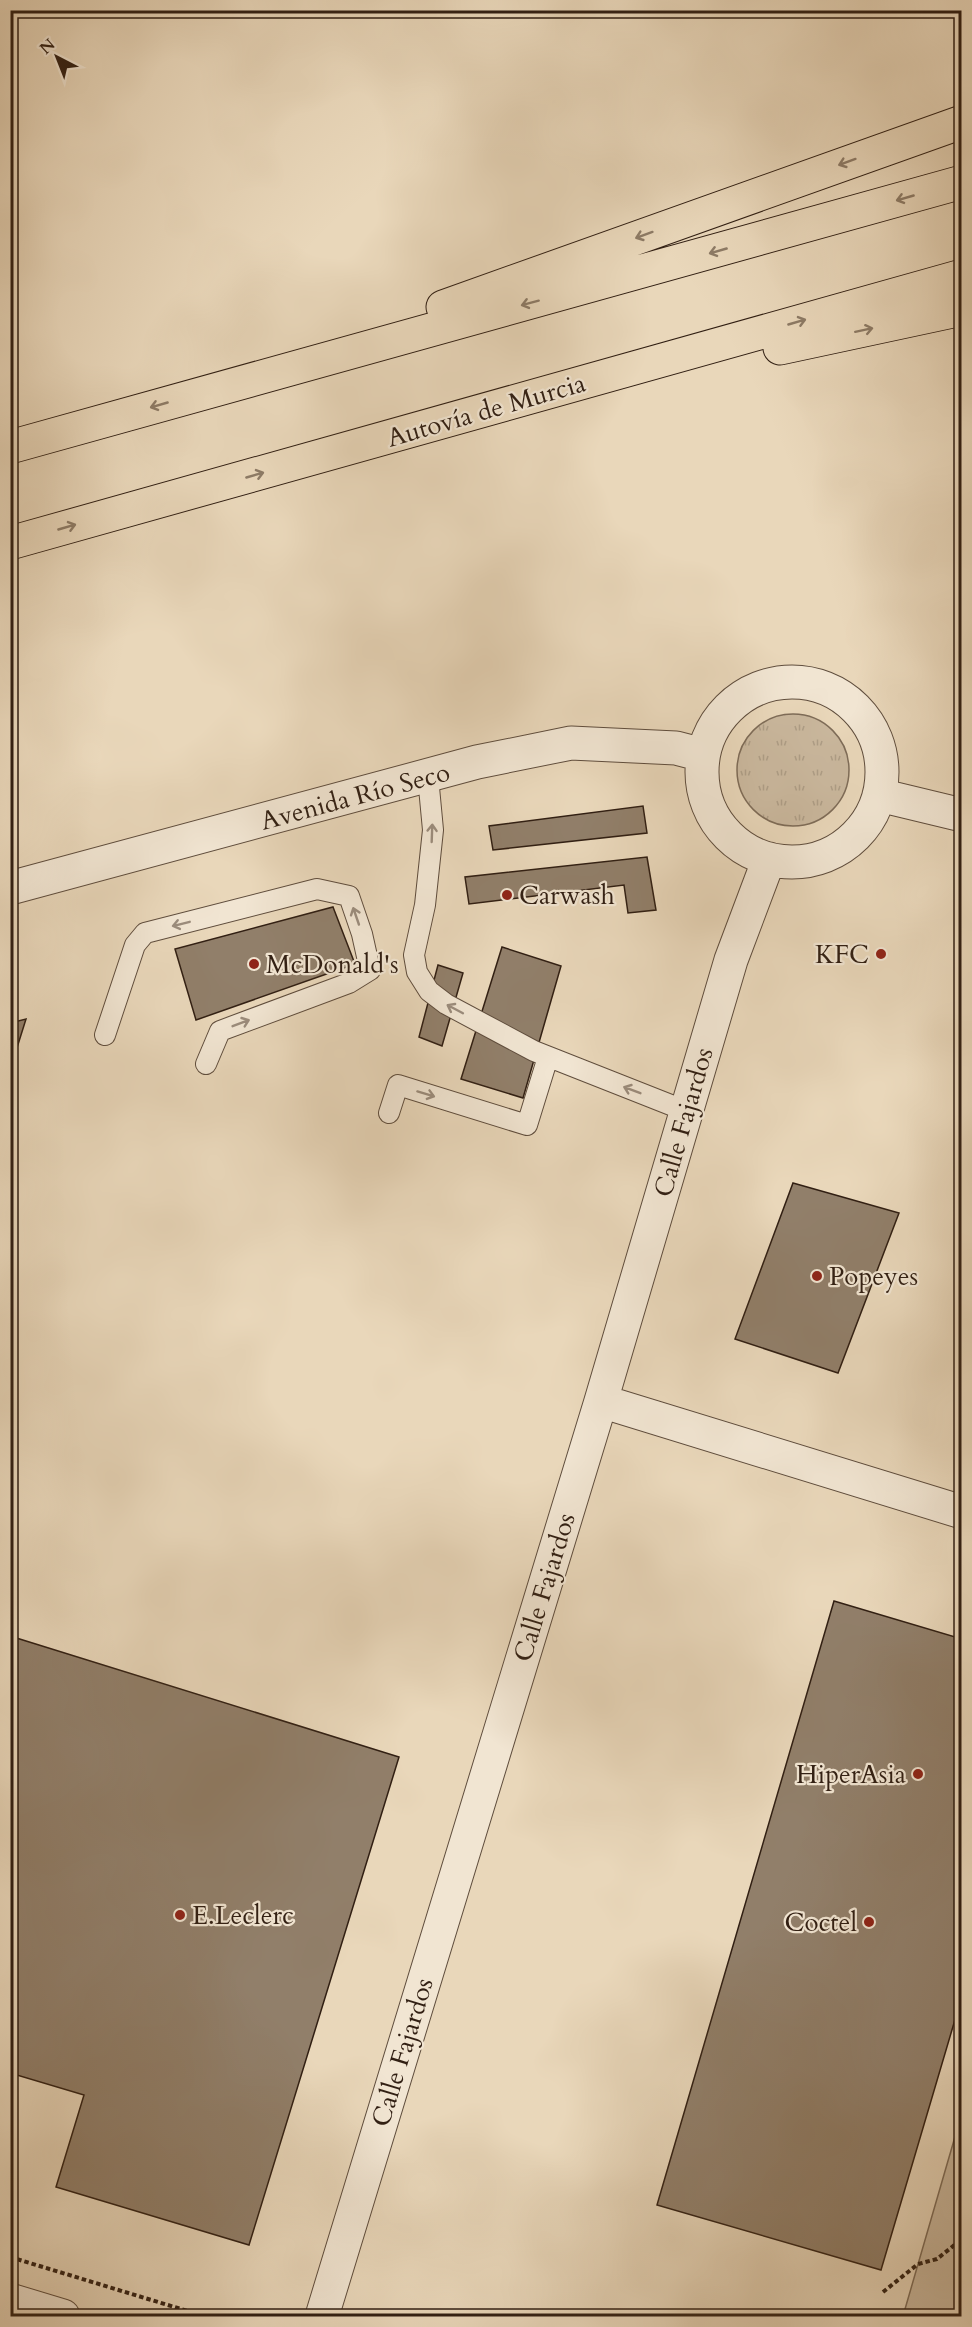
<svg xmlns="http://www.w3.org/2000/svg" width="972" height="2327" font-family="Cardo,serif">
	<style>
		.grass { fill: url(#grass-tufts); stroke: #7e6c58; stroke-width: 1.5 }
		.park { fill: #cab89e; stroke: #7e6c58; stroke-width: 1.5 }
		.building { fill: #917f6a; stroke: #311f13; stroke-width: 1.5 }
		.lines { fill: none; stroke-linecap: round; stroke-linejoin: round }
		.service-casing { stroke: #5f4d3d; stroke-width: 22 }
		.minor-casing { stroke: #5f4d3d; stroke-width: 35 }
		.tertiary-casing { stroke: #5f4d3d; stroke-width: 35 }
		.motorway-casing { stroke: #311f13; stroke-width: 35 }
		.path { stroke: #311f13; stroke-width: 4; stroke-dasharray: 4.5 3; stroke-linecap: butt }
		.service { stroke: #f1e5d2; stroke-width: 20 }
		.minor { stroke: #f1e5d2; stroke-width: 33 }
		.tertiary { stroke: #f1e5d2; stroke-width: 33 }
		.motorway { stroke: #e9d7ba; stroke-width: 33 }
		.oneway { stroke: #8d7b66 }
		.oneway2 { stroke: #9b8c7c }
		.poi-dot { fill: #8f2418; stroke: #f1e5d2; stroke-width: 2 }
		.labels { text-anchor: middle; stroke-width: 4.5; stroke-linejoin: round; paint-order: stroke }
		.street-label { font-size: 26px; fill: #311f13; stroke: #f1e5d2 }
		.poi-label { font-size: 26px; fill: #311f13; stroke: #f1e5d2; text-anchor: start }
	</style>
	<defs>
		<pattern id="grass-tufts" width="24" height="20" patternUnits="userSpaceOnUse" patternTransform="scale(1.5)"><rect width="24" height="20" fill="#cab89e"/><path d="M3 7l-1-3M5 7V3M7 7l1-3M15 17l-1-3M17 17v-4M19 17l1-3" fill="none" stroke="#ae9e87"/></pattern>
	</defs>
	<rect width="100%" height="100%" fill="#e9d7ba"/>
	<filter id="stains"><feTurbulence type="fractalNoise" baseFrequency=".00333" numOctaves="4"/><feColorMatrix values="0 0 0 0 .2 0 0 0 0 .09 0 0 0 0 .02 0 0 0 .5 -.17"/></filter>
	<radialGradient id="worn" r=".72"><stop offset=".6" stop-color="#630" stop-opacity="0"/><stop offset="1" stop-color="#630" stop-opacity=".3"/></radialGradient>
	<path class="grass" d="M737 770a56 56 0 1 1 112 0a56 56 0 1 1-112 0Z"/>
	<path class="park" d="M961 2116V2316H903Z"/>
	<path class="building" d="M643 806 647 833 493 850 489 826Z
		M647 857 656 910 628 913 624 885 469 904 465 877Z
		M333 907 355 964 196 1020 175 949Z
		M502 947 561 966 523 1098 461 1079Z
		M438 965 463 973 442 1046 419 1037Z
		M26 1019 10 1070V1023Z
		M793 1183 899 1213 838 1373 735 1339Z
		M834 1601 962 1639V1996L881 2270 657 2205Z
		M10 1636 399 1757 249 2245 56 2187 84 2095 10 2073Z"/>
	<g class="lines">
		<g class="service-casing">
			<path id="service" d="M428 777 433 830 425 905 414 955 417 972 429 991 446 1004 534 1051 686 1111
				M105 1035 135 945 145 933 317 889 349 896 362 934 370 970 349 983 220 1031 206 1064
				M389 1113 398 1085 527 1125 548 1057"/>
		</g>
		<g class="minor-casing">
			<path id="minor" d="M702 772a90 90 0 1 1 180 0a90 90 0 1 1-180 0Z
				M879 795 962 815
				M10 888 477 762 571 743 676 748 703 755
				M601 1401 962 1512
				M322 2316 601 1401 731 960 769 859"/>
		</g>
		<g class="tertiary-casing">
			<path id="tertiary" d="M10 2300 63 2316"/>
		</g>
		<g class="motorway-casing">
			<path id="motorway" d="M443 307 962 122
				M780 348 962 309
				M10 447 962 182
				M10 543 962 276"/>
		</g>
		<path class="path" d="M10 2257 204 2316
			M883 2292 918 2264 937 2259 962 2239"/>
		<use href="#service" class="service"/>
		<use href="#minor" class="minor"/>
		<use href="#tertiary" class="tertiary"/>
		<use href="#motorway" class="motorway"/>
	</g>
	<defs><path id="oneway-shaft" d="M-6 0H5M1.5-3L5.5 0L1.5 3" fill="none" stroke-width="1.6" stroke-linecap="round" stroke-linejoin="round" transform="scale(1.5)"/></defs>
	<g class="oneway">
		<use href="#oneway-shaft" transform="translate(847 162) rotate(160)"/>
		<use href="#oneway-shaft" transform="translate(905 198) rotate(164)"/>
		<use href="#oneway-shaft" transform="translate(644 235) rotate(160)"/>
		<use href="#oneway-shaft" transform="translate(718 251) rotate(164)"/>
		<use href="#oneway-shaft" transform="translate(530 303) rotate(165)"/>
		<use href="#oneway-shaft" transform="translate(797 322) rotate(-16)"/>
		<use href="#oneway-shaft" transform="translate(864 330) rotate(-12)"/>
		<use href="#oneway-shaft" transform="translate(159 405) rotate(164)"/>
		<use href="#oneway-shaft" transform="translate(255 475) rotate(-16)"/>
		<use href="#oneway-shaft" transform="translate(67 527) rotate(-16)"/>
	</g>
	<g class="oneway2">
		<use href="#oneway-shaft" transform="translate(432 833) rotate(-88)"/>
		<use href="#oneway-shaft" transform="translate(356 916) rotate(-109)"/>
		<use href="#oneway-shaft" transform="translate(181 924) rotate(166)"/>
		<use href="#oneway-shaft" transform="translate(455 1009) rotate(-152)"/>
		<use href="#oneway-shaft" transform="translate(241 1023) rotate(-21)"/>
		<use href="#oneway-shaft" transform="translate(632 1090) rotate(-159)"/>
		<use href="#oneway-shaft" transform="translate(426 1094) rotate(17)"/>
	</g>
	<g class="poi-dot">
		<circle cx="507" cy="895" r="6"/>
		<circle cx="881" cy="954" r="6"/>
		<circle cx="254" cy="964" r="6"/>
		<circle cx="817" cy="1276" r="6"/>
		<circle cx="918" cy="1774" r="6"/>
		<circle cx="180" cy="1915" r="6"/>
		<circle cx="869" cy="1922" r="6"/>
	</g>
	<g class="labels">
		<g class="street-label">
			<text transform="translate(486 410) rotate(-16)" y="9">Autovía de Murcia</text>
			<text transform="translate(355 796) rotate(-15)" y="9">Avenida Río Seco</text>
			<text transform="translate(683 1122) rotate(-74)" y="9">Calle Fajardos</text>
			<text transform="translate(544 1587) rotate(-73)" y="9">Calle Fajardos</text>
			<text transform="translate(402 2052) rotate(-73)" y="9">Calle Fajardos</text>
		</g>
		<g class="poi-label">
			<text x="519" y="904">Carwash</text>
			<text x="869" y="963" text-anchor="end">KFC</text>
			<text x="266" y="973">McDonald's</text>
			<text x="829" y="1285">Popeyes</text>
			<text x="906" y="1783" text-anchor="end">HiperAsia</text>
			<text x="192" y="1924">E.Leclerc</text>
			<text x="857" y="1931" text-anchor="end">Coctel</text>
		</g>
	</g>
	<rect width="972" height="2327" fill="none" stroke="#e9d7ba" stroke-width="36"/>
	<rect x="12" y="12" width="948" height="2303" fill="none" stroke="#311f13" stroke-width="3"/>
	<rect x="18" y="18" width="936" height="2291" fill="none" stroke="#311f13" stroke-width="1.5"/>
	<g transform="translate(57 57) rotate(318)" stroke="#f1e5d2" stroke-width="4.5" paint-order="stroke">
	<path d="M0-4.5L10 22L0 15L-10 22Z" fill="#311f13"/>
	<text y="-9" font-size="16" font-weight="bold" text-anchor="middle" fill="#311f13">N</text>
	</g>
	<rect width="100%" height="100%" filter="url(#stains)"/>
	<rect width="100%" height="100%" fill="url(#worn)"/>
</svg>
